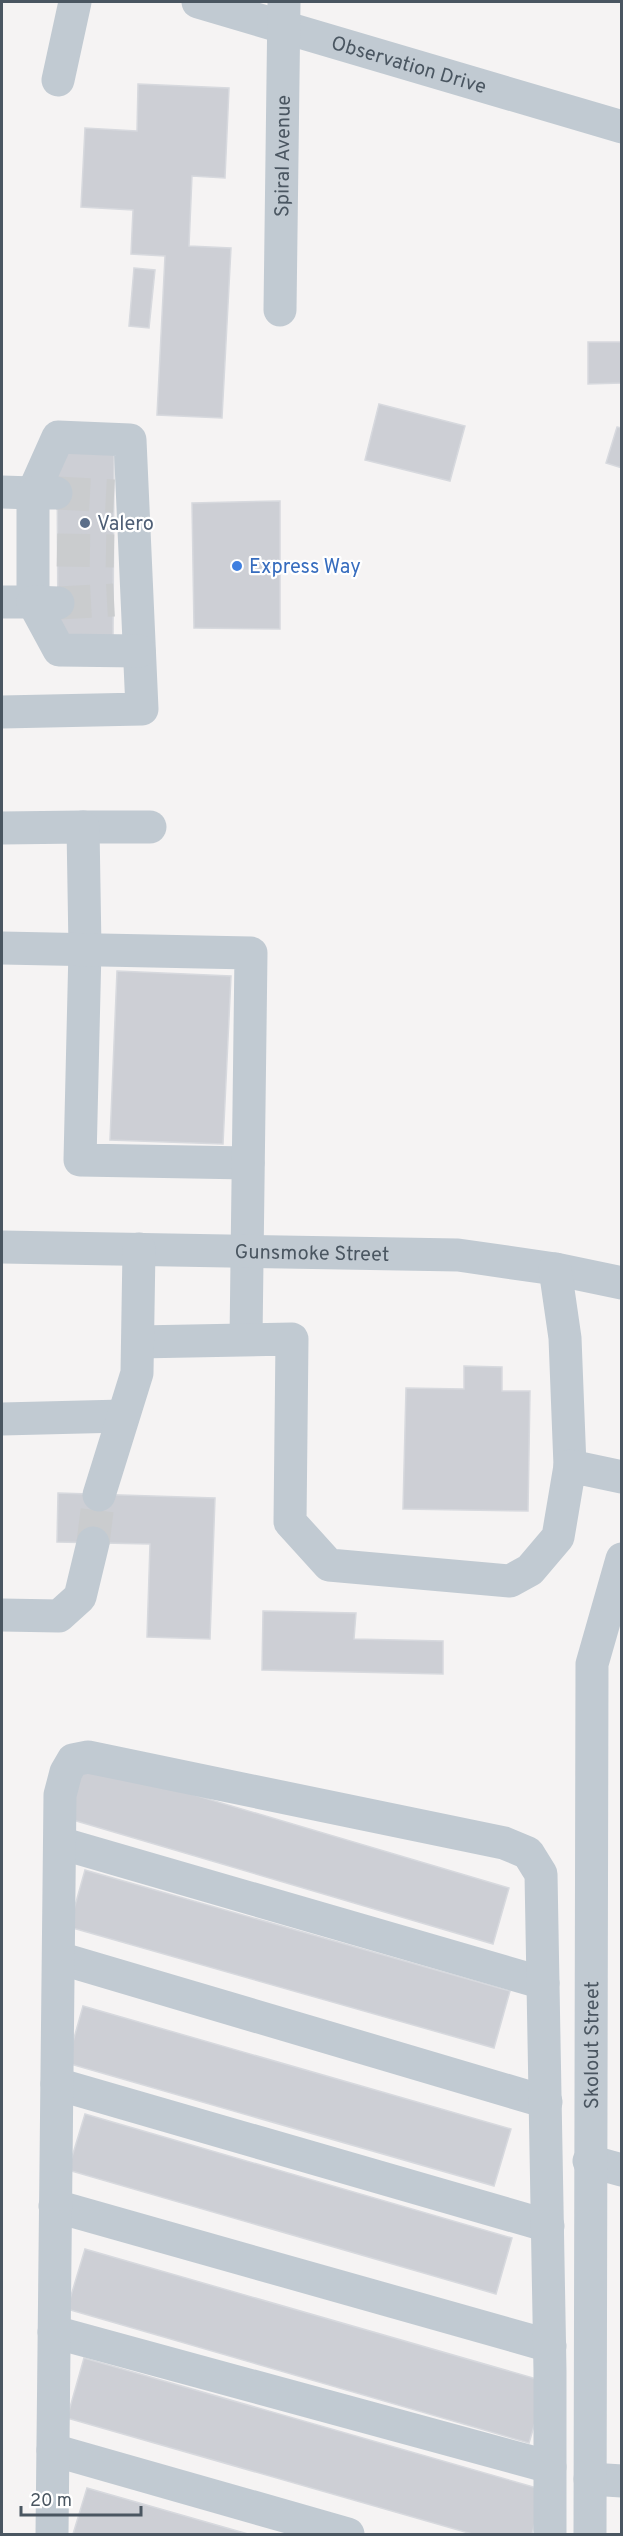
<svg xmlns="http://www.w3.org/2000/svg" width="623" height="2536" font-family="Overpass,sans-serif">
	<style>
		.building { fill: #cdcfd5; stroke: #d7d9de; stroke-width: 1.5 }
		.lines { fill: none; stroke-linecap: round; stroke-linejoin: round }
		.minor-tunnel { stroke: #caccce; stroke-width: 33; stroke-dasharray: 33 16; stroke-linecap: butt }
		.minor { stroke: #c1cad2; stroke-width: 33 }
		.service-dot { fill: #5c6f8a; stroke: #fff; stroke-width: 2 }
		.shop-dot { fill: #3f7fe0; stroke: #fff; stroke-width: 2 }
		.labels { text-anchor: middle; stroke-width: 4.5; stroke-linejoin: round; paint-order: stroke }
		.street-label { font-size: 20px; fill: #4a5661; stroke: #fff }
		.service-label { font-size: 20px; fill: #4e5e75; stroke: #fff; text-anchor: start }
		.shop-label { font-size: 20px; fill: #366cbe; stroke: #fff; text-anchor: start }
	</style>
	<rect width="100%" height="100%" fill="#f5f3f3"/>
	<path class="building" d="M138 84 229 88 225 178 192 176 189 246 231 248 222 418 157 415 165 256 131 254 133 210 81 207 85 128 137 131Z
		M134 268 155 270 149 328 129 326Z
		M588 342H622V383L588 384Z
		M379 404 465 426 450 481 365 460Z
		M617 427 622 428V468L606 463Z
		M114 450 113 640H58L57 451Z
		M280 501V629L194 628 192 503Z
		M117 971 231 976 223 1144 110 1140Z
		M464 1366 502 1367V1391H530L528 1511 403 1509 406 1388 464 1389Z
		M58 1493 215 1498 210 1639 147 1637 150 1544 57 1542Z
		M263 1611 356 1613 354 1639 443 1641V1674L262 1670Z
		M83 1762 509 1888 493 1944 66 1818Z
		M85 1870 510 1991 494 2048 69 1927Z
		M83 2006 511 2129 494 2186 67 2063Z
		M85 2114 512 2238 496 2294 68 2170Z
		M85 2249 547 2382 529 2443 67 2309Z
		M84 2358 544 2490 532 2534H472L67 2418Z
		M87 2488 248 2534H73Z"/>
	<g class="lines">
		<path class="minor-tunnel" d="M57 493 114 496
			M57 550 114 551
			M58 603 114 600
			M93 1543 99 1495"/>
		<g class="minor">
			<path id="s1" d="M198 2 622 127"/>
			<path d="M58 80 75 2"/>
			<path id="s2" d="M280 310 284 2"/>
			<path d="M2 492 33 493 58 437 130 440 142 709 2 712"/>
			<path d="M2 602H33V493H56"/>
			<path d="M58 603 33 602 59 650 139 651"/>
			<path d="M83 827H150"/>
			<path d="M2 828 83 827 85 949 80 1160 248 1163"/>
			<path d="M2 948 251 953 246 1339"/>
			<path id="s3" d="M2 1247 458 1255 555 1269 622 1283"/>
			<path d="M555 1269 565 1338 570 1466"/>
			<path d="M138 1342 292 1339 290 1522 329 1565 510 1581 530 1570 558 1537 570 1466 622 1477"/>
			<path d="M2 1419 123 1416"/>
			<path d="M99 1495 137 1373 139 1249"/>
			<path d="M2 1615 59 1616 80 1597 93 1543"/>
			<path d="M60 1843 543 1983"/>
			<path d="M59 1958 546 2102"/>
			<path d="M57 2084 548 2226"/>
			<path d="M589 2161 622 2170"/>
			<path d="M55 2206 550 2346"/>
			<path d="M54 2332 550 2467"/>
			<path d="M53 2450 348 2534"/>
			<path d="M590 2479 622 2481"/>
			<path d="M52 2534 60 1795 66 1772 73 1760 88 1757 504 1843 528 1853 541 1874 550 2371V2534"/>
			<path id="s4" d="M590 2534 592 1664 622 1559"/>
		</g>
	</g>
	<circle class="service-dot" cx="85" cy="523" r="6"/>
	<circle class="shop-dot" cx="237" cy="566" r="6"/>
	<g class="labels">
		<g class="street-label">
			<text dy="7" stroke="none"><textPath href="#s1" startOffset="220">Observation Drive</textPath></text>
			<text dy="7" stroke="none"><textPath href="#s2" startOffset="154">Spiral Avenue</textPath></text>
			<text dy="7" stroke="none"><textPath href="#s3" startOffset="310">Gunsmoke Street</textPath></text>
			<text dy="7" stroke="none"><textPath href="#s4" startOffset="489">Skolout Street</textPath></text>
		</g>
		<g class="service-label">
			<text x="97" y="530">Valero</text>
		</g>
		<g class="shop-label">
			<text x="249" y="573">Express Way</text>
		</g>
	</g>
	<rect width="623" height="2536" fill="none" stroke="#4a5661" stroke-width="6"/>
	<path d="M21 2506v9h120v-9" fill="none" stroke="#4a5661" stroke-width="3"/>
	<text x="30" y="2506" font-size="18" fill="#4a5661" stroke="#ffffff" stroke-width="4.5" paint-order="stroke">20 m</text>
</svg>
